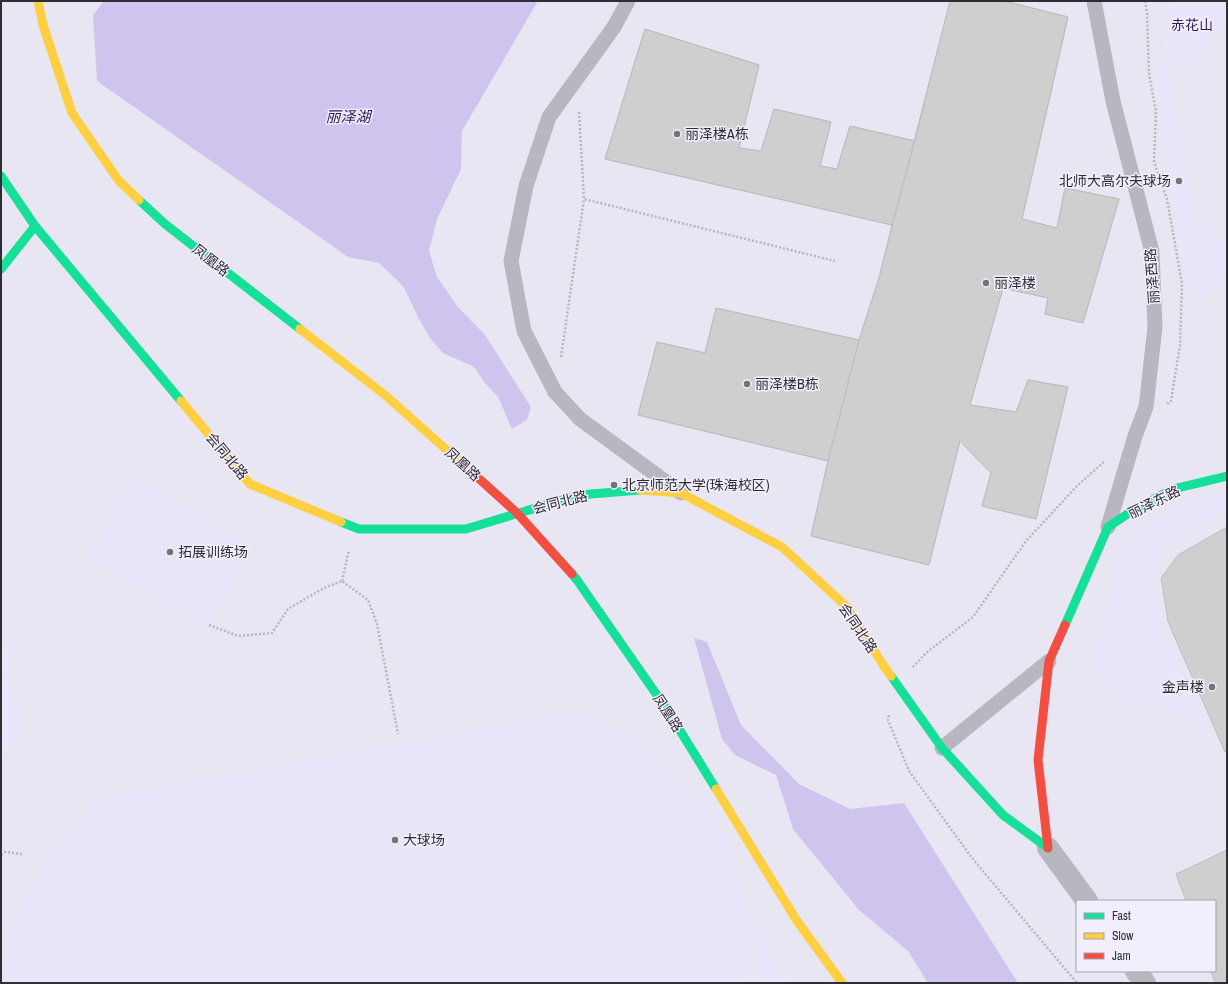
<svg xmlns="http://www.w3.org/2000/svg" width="1228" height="984" font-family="'Archivo Narrow','Noto Sans SC',sans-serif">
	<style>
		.built { fill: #e9e6f3; fill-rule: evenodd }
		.green { fill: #eae5fa }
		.water { fill: #cfc4ed }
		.building { fill: #cecfcf; stroke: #bebfc0 }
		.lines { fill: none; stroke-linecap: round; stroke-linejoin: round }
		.path { stroke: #b8b6bc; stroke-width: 2.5; stroke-dasharray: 2 2; stroke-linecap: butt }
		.lane { stroke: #b8b6bf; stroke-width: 15 }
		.street { stroke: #b8b6bf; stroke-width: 22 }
		.fast { stroke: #16e098; stroke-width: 9 }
		.slow { stroke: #ffcf43; stroke-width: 9 }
		.jam { stroke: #f24e42; stroke-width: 9 }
		.poi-dot { fill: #747378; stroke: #f2eefc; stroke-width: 1.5 }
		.labels { text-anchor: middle; stroke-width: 3; stroke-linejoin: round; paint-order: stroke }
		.park-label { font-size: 14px; fill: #321959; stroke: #f2eefc }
		.poi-label { font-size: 14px; fill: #2f2e33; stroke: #f2eefc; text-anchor: start }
		.street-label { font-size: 14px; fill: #2f2e33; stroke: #f2eefc }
		.water-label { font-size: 15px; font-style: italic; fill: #321959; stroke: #f2eefc }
	</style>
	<rect width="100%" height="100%" fill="#f3f2f8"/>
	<path class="built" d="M1 1H1169L1165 52 1189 69 1227 19V983H1ZM1077 901H1215V971H1077Z"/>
	<path class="green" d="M1169 1H1227V19L1189 70 1165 52Z
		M1167 67 1194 216 1227 243V269L1202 301 1187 282 1164 146 1163 106 1157 69Z
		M132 476 253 545 209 625 87 559Z
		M1227 491V510L1179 536 1163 551 1153 581 1162 630 1211 733 1163 706 1132 703 1106 689 1098 670 1097 645 1112 602 1120 547 1160 519 1182 501Z
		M16 649 5 686 22 703V729L1 757V652Z
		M582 711 635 741 709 811 734 857 745 917 749 955 745 983H7V961L16 929 32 887 52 853 76 827 98 799Z
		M746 896 774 959 790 983H757L760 965Z"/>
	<path class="water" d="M104 1H538L462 131 461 169 437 219 429 251 437 277 458 307 485 335 531 407 527 420 512 429 498 397 485 383 474 367 443 353 430 338 418 317 403 286 379 263 348 257 97 81 93 15Z
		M694 638 707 642 741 725 799 784 850 809 904 803 1018 983H928L908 951 859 910 793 829 776 775 735 755 722 739Z"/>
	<path class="building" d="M950 1H1004L1068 17 1022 219 1057 228 1065 188 1119 199 1083 323 1045 314 1048 298 1003 288 970 405 1016 412 1028 380 1068 387 1036 519 982 506 991 473 960 441 929 565 811 536 828 461 859 340 879 278Z
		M950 1H1004L1068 17 1022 219 1057 228 1065 188 1119 199 1083 323 1045 314 1048 298 1003 288 970 405 1016 412 1028 380 1068 387 1036 519 982 506 991 473 960 441 929 565 811 536 828 461 638 415 657 342 705 353 716 308 859 340 879 278 892 225 605 159 645 29 759 65 739 148 761 151 774 109 831 122 820 166 837 169 850 126 915 141Z
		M645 29 759 65 739 148 761 151 774 109 831 122 820 166 837 169 850 126 915 141 892 225 605 159Z
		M716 308 859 340 828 461 638 415 657 342 705 353Z
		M1227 527V751L1225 752 1168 622 1161 578 1178 555Z
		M1227 850V983H1215L1211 971H1215V901H1186L1176 874Z"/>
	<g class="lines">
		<path class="path" d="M1145 1 1147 13 1149 73 1156 112 1154 162 1167 199 1182 284 1180 345 1171 401 1166 405
			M579 112 584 199 835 261
			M561 357 584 199
			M342 581 349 550
			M209 625 238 636 272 633 288 609 324 588 342 581 368 600 377 624 398 734
			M913 667 926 653 973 617 1026 541 1077 486 1105 461
			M889 715 888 720 909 771 972 858 1077 983
			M1 855 5 852 22 854"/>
		<path class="lane" d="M628 1 614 27 549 117 526 186 511 261 524 331 555 392 580 419 681 493
			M1094 1 1113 101 1152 252 1155 327 1146 407 1135 436 1108 527
			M942 748 1049 661"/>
		<path class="street" d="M1048 848 1087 901
			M1136 971 1145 983"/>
		<path class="fast" d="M1 176 35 226 181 401
			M139 200 165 224 300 329
			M1 269 35 226
			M341 522 359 529H466L579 495 640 490
			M572 574 577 580 668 711 716 789
			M1065 625 1108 527 1132 511 1173 489 1227 476
			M891 676 942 748 1003 815 1048 848"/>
		<path class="slow" d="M38 1 43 25 72 113 119 181 139 200
			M300 329 385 395 476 476
			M181 401 250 484 341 522
			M640 490 681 493 782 547 847 607 883 665 891 676
			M716 789 795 918 842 983"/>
		<path class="jam" d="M476 476 517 513 572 574
			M1048 848 1038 760 1049 661 1065 625"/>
	</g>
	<g class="poi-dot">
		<circle cx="677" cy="134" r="4"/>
		<circle cx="1179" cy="181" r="4"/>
		<circle cx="986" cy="283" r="4"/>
		<circle cx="747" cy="384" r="4"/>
		<circle cx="614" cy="485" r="4"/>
		<circle cx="170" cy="552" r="4"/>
		<circle cx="1212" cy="687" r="4"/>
		<circle cx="395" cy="840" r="4"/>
	</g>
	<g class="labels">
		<g class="park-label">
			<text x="1192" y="30">赤花山</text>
		</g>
		<g class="poi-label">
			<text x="685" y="139">丽泽楼A栋</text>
			<text x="1171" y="186" text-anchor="end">北师大高尔夫球场</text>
			<text x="994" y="288">丽泽楼</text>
			<text x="755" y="389">丽泽楼B栋</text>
			<text x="622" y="490">北京师范大学(珠海校区)</text>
			<text x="178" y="557">拓展训练场</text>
			<text x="1204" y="692" text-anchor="end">金声楼</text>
			<text x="403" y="845">大球场</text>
		</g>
		<g class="street-label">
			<text transform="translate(211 260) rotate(38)" y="5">凤凰路</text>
			<text transform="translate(1152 276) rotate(-94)" y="5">丽泽西路</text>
			<text transform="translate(227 456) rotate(50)" y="5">会同北路</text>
			<text transform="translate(463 464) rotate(42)" y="5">凤凰路</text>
			<text transform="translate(560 502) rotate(-14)" y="5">会同北路</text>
			<text transform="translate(1154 502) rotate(-26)" y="5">丽泽东路</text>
			<text transform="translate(858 628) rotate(56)" y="5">会同北路</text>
			<text transform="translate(668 713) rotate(57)" y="5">凤凰路</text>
		</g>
		<g class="water-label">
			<text x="348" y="122">丽泽湖</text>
		</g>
	</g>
	<rect width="1228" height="984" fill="none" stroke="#2f2e33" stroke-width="4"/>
	<rect x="1076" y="900" width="140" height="72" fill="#f2eefc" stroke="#a4a1ac"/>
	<rect x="1084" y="913" width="20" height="6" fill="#16e098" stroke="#a4a1ac"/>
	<text x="1112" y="920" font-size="12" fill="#2f2e33">Fast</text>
	<rect x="1084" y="933" width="20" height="6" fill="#ffcf43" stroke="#a4a1ac"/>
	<text x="1112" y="940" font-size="12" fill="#2f2e33">Slow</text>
	<rect x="1084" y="953" width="20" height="6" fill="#f24e42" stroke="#a4a1ac"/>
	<text x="1112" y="960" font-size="12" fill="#2f2e33">Jam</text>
</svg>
